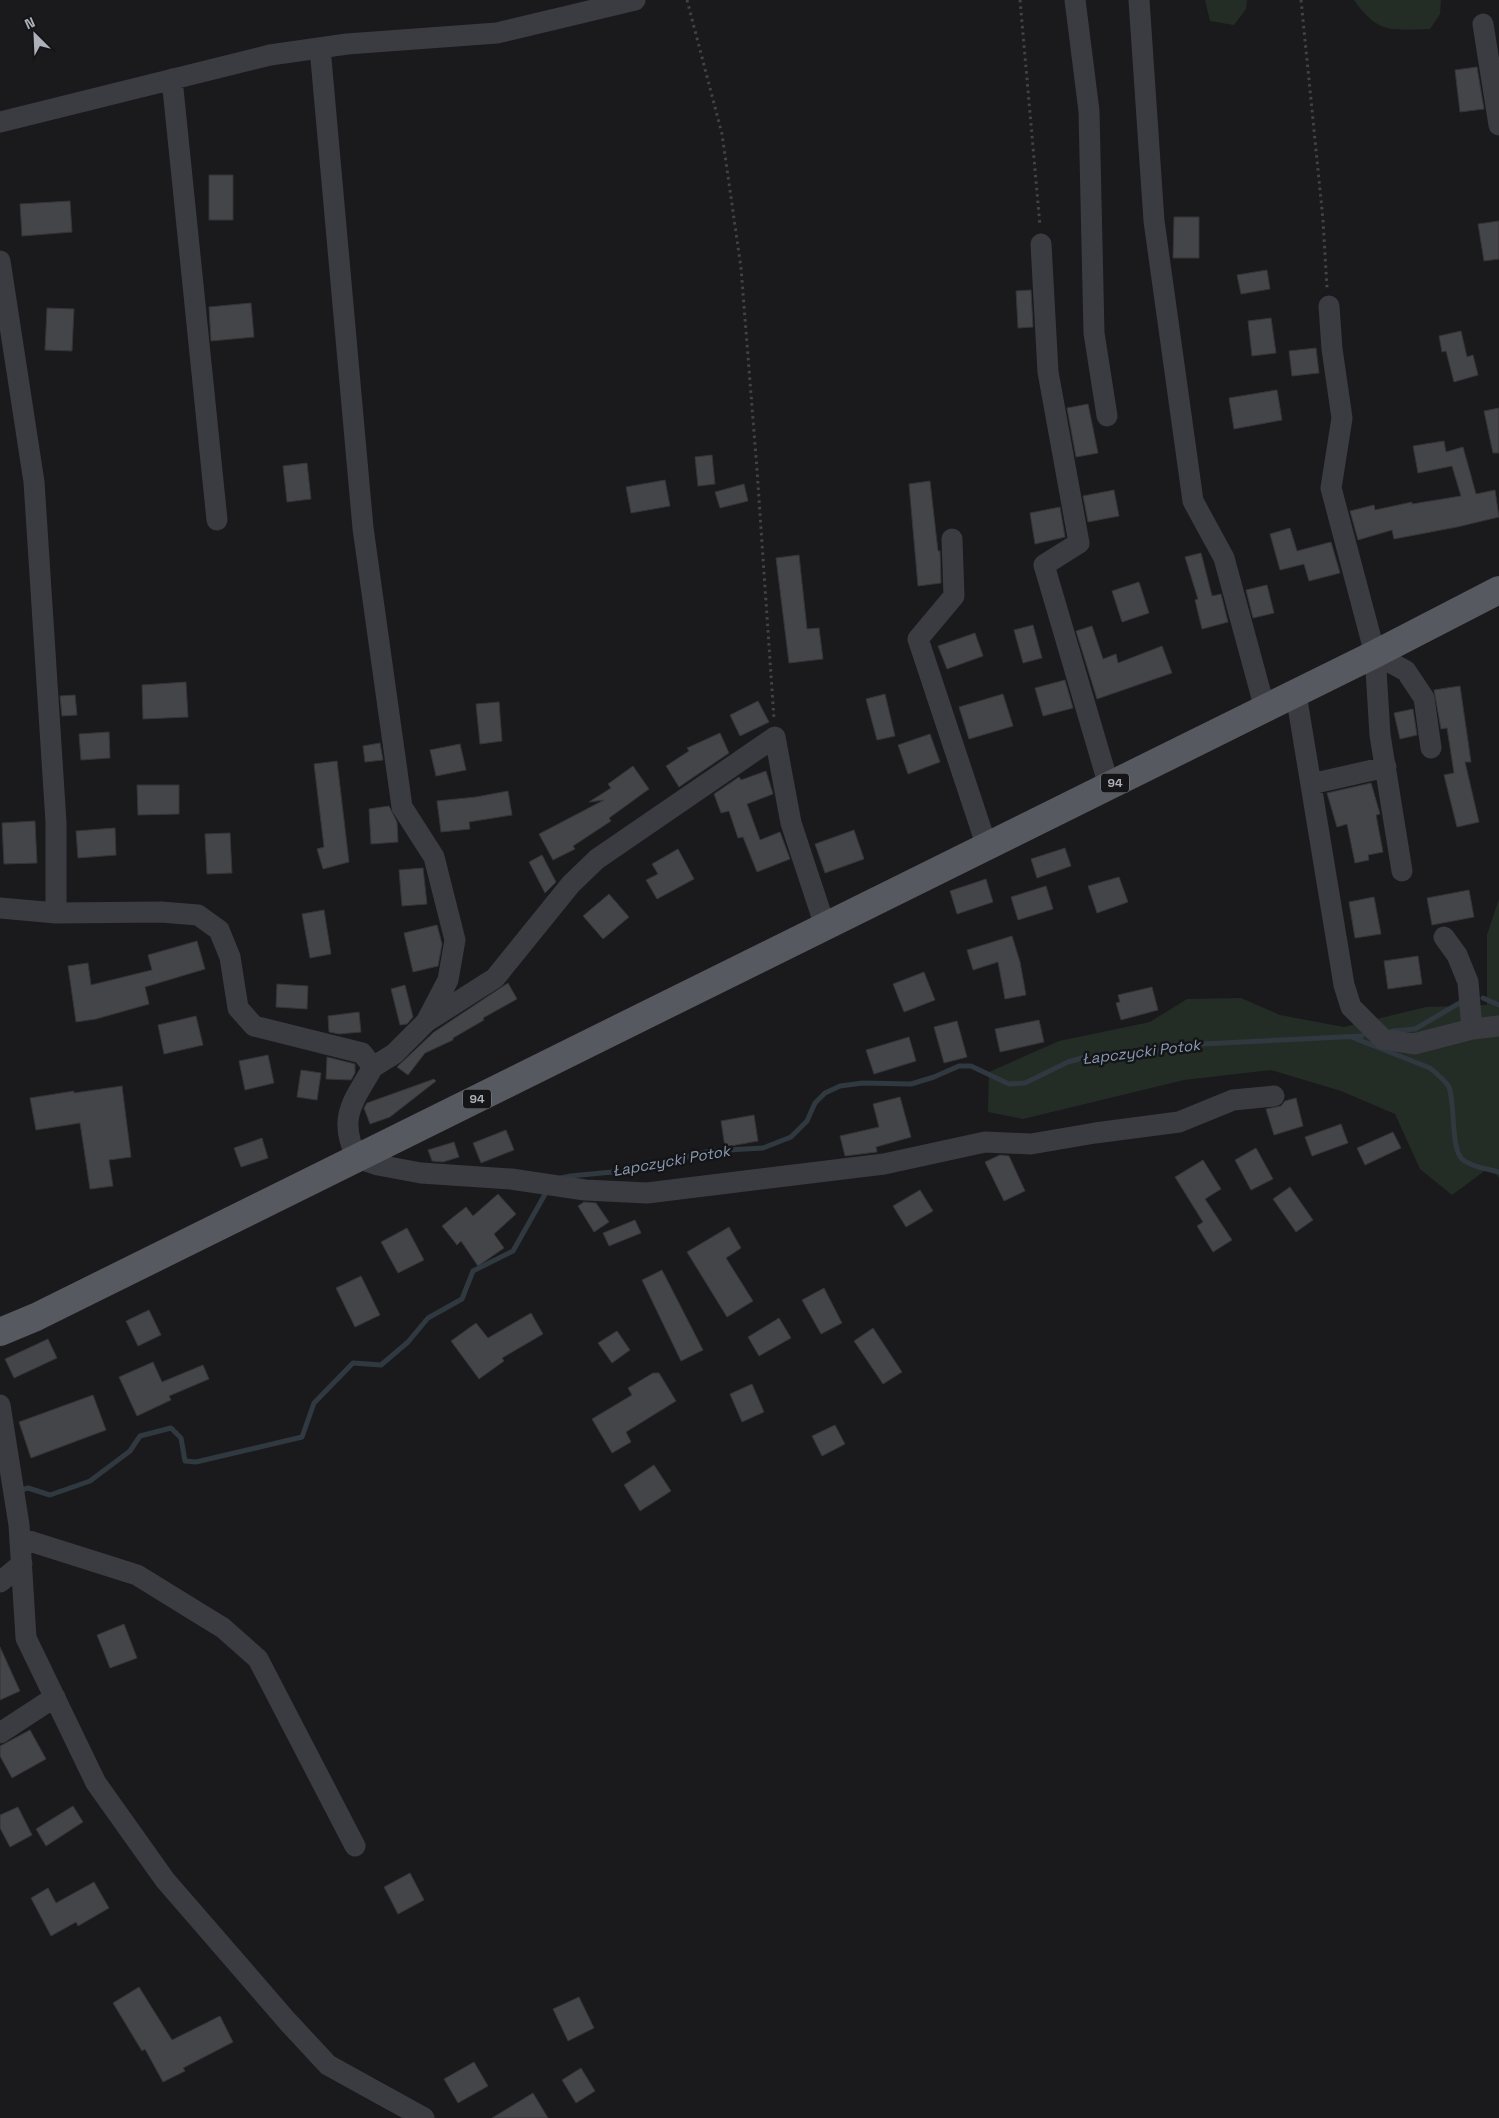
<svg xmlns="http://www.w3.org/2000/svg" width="1499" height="2118" font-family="'Space Grotesk',sans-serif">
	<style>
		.green { fill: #242c26 }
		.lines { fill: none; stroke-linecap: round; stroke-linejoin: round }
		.stream { stroke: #303840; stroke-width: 5 }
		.building { fill: #444549; stroke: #353438 }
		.path { stroke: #414348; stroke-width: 3; stroke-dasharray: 2.5 4; stroke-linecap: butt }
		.minor { stroke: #3b3c41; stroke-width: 21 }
		.major { stroke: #575960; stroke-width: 28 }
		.labels { text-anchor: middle; stroke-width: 5; stroke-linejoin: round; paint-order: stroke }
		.shield { fill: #151517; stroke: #7f828a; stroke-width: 1 }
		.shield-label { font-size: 12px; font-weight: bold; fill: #adb0bb }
		.water-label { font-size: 15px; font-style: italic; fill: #879bb4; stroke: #151517 }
	</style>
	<rect width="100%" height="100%" fill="#1a1a1c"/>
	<path class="green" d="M1205 0H1247L1246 9 1234 25 1210 21Z
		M1354 0H1441L1440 14 1430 29C1391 30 1378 34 1354 0Z
		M1499 899V1178L1490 1167 1452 1195 1420 1169 1395 1114 1341 1091 1271 1070 1184 1080 1023 1119 988 1112 989 1072 1059 1041 1150 1022 1187 999 1241 998 1280 1015 1344 1027 1426 1007 1487 1005V935Z"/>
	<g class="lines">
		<path class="stream" d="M1483 998 1499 1005
			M1392 1031 1415 1029 1463 1001
			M1354 1038 1430 1068C1436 1073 1445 1080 1449 1087 1455 1103 1451 1149 1462 1159 1471 1167 1488 1169 1499 1172
			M561 1178 570 1176 634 1170 710 1151 763 1148 791 1137 807 1121 815 1103 825 1093 840 1086 863 1083 911 1084 934 1077 959 1066H971L1009 1084 1025 1083 1068 1062 1082 1058 1118 1057 1159 1051 1182 1045 1362 1036
			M18 1491 28 1488 50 1495 90 1481 130 1451 140 1436 171 1428 181 1438 185 1461 196 1462 302 1437 314 1403 353 1363 381 1365 408 1342 428 1318 462 1299 473 1271 513 1251 548 1189"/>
	</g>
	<path class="building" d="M1477 67 1484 109 1460 112 1455 70Z
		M209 175H233V220H209Z
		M70 201 72 232 22 236 20 204Z
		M1174 217H1199V258H1173Z
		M1499 221V259L1484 261 1478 224Z
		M1267 270 1270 289 1241 294 1237 275Z
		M1031 290 1033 327 1018 328 1016 291Z
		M251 303 254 337 211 341 209 307Z
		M47 308 74 309 72 351 45 350Z
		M1271 318 1276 353 1252 356 1248 321Z
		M1461 331 1467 357 1473 355 1478 375 1454 382 1446 351 1442 352 1439 336Z
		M1316 348 1319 373 1292 376 1289 351Z
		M1277 390 1282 420 1234 429 1229 398Z
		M1088 404 1098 453 1076 457 1067 408Z
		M1499 408V453H1493L1484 411Z
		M1444 441 1446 452 1463 447 1476 494 1495 490 1499 517 1457 527 1394 539 1392 530 1358 540 1350 511 1374 505 1375 510 1412 502V504L1461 496 1452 466 1418 473 1413 446Z
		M712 455 715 484 698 486 695 457Z
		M307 463 311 499 287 502 283 466Z
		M665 480 670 506 631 513 626 487Z
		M930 481 938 551H940L941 583 918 586 909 484Z
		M744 484 748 501 720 508 715 492Z
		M1114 490 1119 516 1088 522 1083 496Z
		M1060 507 1065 537 1035 544 1030 513Z
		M1290 528 1297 551 1331 542 1340 573 1309 581 1304 564 1280 570 1270 534Z
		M1201 553 1212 596 1221 594 1228 622 1202 629 1195 600 1198 599 1185 557Z
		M799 555 807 629 819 628 823 659 789 663 776 558Z
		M1139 582 1149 613 1122 622 1112 591Z
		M1267 585 1274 613 1253 618 1246 590Z
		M1033 625 1042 658 1023 663 1014 630Z
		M1092 626 1103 659 1116 654 1118 663 1162 646 1172 673 1097 699 1076 631Z
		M975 633 983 656 947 669 938 646Z
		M1065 680 1073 708 1043 716 1035 688Z
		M186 682 188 717 143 719 142 685Z
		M1460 686 1471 762H1465L1479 822 1457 827 1444 775 1454 773 1447 728 1441 729 1434 690Z
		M885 694 895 736 877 740 866 699Z
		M1003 694 1013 726 969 739 959 707Z
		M75 695 77 715 62 716 60 696Z
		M758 701 769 722 740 736 730 715Z
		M499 702 502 741 480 744 476 704Z
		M1413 709 1417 735 1400 739 1394 713Z
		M109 732 110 758 81 760 79 734Z
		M720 733 729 753 679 787 666 766 689 751 687 748Z
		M930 734 940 762 908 774 898 745Z
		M380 743 383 760 365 762 363 746Z
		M460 744 466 770 436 776 430 750Z
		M337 761 349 862 323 869 317 849 324 847 314 764Z
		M633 766 649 789 609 818 611 821 573 846 575 849 553 860 539 834 604 800 589 802 611 788 608 784Z
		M766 771 773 794 747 804 760 840 780 832 790 859 757 872 743 837 738 838 729 811 721 813 714 794 739 777 741 780Z
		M1371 783 1380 814 1376 815 1383 852 1368 855 1369 860 1355 863 1347 824 1337 827 1327 793Z
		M137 785H179V814L138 815Z
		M508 791 512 815 469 822 470 829 441 832 437 801 476 797Z
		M389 806 397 822 398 842 371 844 369 809Z
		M35 821 37 863 4 864 2 823Z
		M115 828 116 855 78 858 76 831Z
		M854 830 864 859 825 873 815 844Z
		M230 833 232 873 207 874 205 834Z
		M1065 848 1071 866 1037 878 1031 859Z
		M678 849 694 879 657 899 646 880 658 874 652 864Z
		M542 855 556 882 545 893 529 862Z
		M423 868 427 904 402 906 399 870Z
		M1119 877 1128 902 1097 913 1088 886Z
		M986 879 993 902 957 914 950 891Z
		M1046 886 1053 909 1018 920 1011 897Z
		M1469 890 1474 917 1432 925 1427 898Z
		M609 894 629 917 603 939 583 916Z
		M1374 897 1381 934 1355 938 1349 902Z
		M324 910 331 954 310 958 302 914Z
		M437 925 442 944 438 966 413 972 404 933Z
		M1012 936 1020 962 1026 995 1005 999 998 962 973 970 967 950Z
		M197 941 205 969 145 987 149 1004 96 1019 76 1022 68 966 88 963 91 985 152 970 148 955Z
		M1418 956 1422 984 1388 989 1384 961Z
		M924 972 935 1000 904 1012 893 984Z
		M508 983 517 999 483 1018 484 1020 453 1038V1040L425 1053 408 1075 397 1067 434 1032Z
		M277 984 308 986 307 1009 276 1007Z
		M405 985 413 1017 407 1024 400 1025 391 989Z
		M1152 987 1158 1010 1121 1020 1116 1003 1120 1002 1118 995Z
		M359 1012 361 1032 339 1034 329 1032 328 1016Z
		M196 1016 203 1045 164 1054 158 1025Z
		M1039 1020 1044 1042 1000 1052 995 1029Z
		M957 1021 967 1057 944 1063 934 1027Z
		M909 1037 916 1061 874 1074 866 1050Z
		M268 1055 274 1083 245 1090 239 1061Z
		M327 1057 355 1064V1073L351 1080 326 1079Z
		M301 1070 321 1073 317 1100 297 1097Z
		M434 1079 436 1081 390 1117 370 1124 364 1108 367 1103Z
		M122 1086 131 1157 109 1160 113 1186 90 1189 80 1123 36 1130 30 1098 74 1091V1093Z
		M900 1097 911 1137 876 1147 877 1152 845 1156 840 1136 879 1127 873 1104Z
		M1296 1098 1303 1126 1274 1135 1266 1109 1281 1106 1285 1101Z
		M754 1115 758 1141 725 1147 721 1121Z
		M1341 1124 1348 1143 1312 1156 1305 1137Z
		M506 1130 514 1150 481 1163 473 1143Z
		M1393 1132 1401 1148 1365 1165 1357 1148Z
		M262 1138 268 1158 241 1167 234 1148Z
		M454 1142 459 1157 443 1162 432 1161 428 1150Z
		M1256 1148 1273 1179 1251 1190 1235 1160Z
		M1000 1155 1009 1156 1025 1191 1004 1201 985 1162Z
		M1203 1160 1221 1189 1205 1199 1232 1240 1213 1252 1197 1226 1203 1222 1175 1177Z
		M1290 1187 1313 1220 1296 1232 1273 1199Z
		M920 1190 933 1211 906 1227 893 1206Z
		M498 1194 516 1214 494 1234 504 1248 478 1266 461 1241 457 1245 442 1226 466 1207 473 1216Z
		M584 1202 596 1203 609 1222 594 1232 578 1206Z
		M635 1220 641 1233 609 1246 603 1233Z
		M729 1227 741 1248 726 1258 753 1301 727 1317 687 1252Z
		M407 1228 424 1260 398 1273 381 1242Z
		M662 1270 703 1350 681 1361 642 1280Z
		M361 1276 380 1315 355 1327 336 1288Z
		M824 1288 842 1323 821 1334 802 1300Z
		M149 1310 161 1335 138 1346 126 1321Z
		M531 1313 543 1334 502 1358 504 1361 479 1379 451 1341 476 1323 488 1338Z
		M779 1318 791 1338 759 1356 748 1337Z
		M873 1328 902 1372 883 1384 854 1341Z
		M617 1331 630 1350 612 1363 598 1343Z
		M48 1339 57 1358 14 1378 5 1359Z
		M153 1362 162 1382 203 1365 209 1379 169 1396 171 1400 137 1416 119 1377Z
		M653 1373H659L676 1401 626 1432 631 1442 612 1453 592 1419 632 1395 628 1388Z
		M752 1384 764 1412 742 1422 730 1394Z
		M93 1395 106 1430 31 1458 19 1422Z
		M835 1425 845 1444 822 1456 812 1436Z
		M654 1465 671 1491 640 1511 624 1485Z
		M124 1624 137 1658 110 1668 97 1635Z
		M0 1647 20 1691 0 1700Z
		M30 1730 46 1759 12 1778 0 1756V1746Z
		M73 1806 83 1822 46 1846 36 1829Z
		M18 1807 32 1835 10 1847 0 1828V1815Z
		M410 1873 424 1900 398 1914 384 1887Z
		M94 1882 109 1908 78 1926 76 1922 51 1936 31 1898 48 1888 56 1903Z
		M139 1987 172 2040 220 2016 233 2042 183 2068 185 2071 163 2082 145 2049 142 2051 113 2003Z
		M579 1997 594 2028 568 2041 553 2009Z
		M474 2062 488 2086 458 2103 444 2079Z
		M581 2068 595 2091 576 2103 562 2080Z
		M533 2093 548 2118H492Z"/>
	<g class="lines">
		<path class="path" d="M687 0 722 134 741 268 757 470 774 719
			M1020 0 1040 226
			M1301 0 1323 220 1327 288"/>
		<path class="minor" d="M1075 0 1089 111 1094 333 1107 416
			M1139 0 1154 221 1193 501 1224 558 1265 709
			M1483 24 1499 125
			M320 48 363 528 402 807 434 857 455 940 448 980 426 1022
			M172 79 217 520
			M0 122 270 55 347 44 497 33 635 0
			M1041 244 1048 372 1079 543 1044 565 1109 786
			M0 261 34 482 56 822V913
			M1329 306 1332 349 1342 418 1331 488 1375 654 1380 735 1402 871
			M952 539 954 596 918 639 987 847
			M1375 654 1406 671 1424 698 1431 748
			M1296 694 1344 985 1351 1007 1383 1039 1414 1044 1472 1029 1499 1026
			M1311 784 1386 767
			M0 908 56 913 161 912 198 915 219 930 230 957 238 1008 254 1026 362 1053 373 1067C353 1102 337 1118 357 1158L378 1165 421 1173 511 1179 585 1190 647 1193 884 1164 985 1142 1031 1144 1095 1133 1179 1122 1233 1100 1274 1096
			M1444 937 1457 955 1468 982 1472 1029
			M373 1067 394 1054 426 1022 495 978 571 884 597 859 775 737 791 823 825 926
			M0 1405 19 1525 26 1638 96 1783 165 1880 288 2022 328 2065 424 2118
			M20 1538 137 1575 223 1628 258 1659 355 1846
			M0 1582 22 1564
			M0 1733 55 1697"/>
		<path class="major" d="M0 1332 36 1317 1375 654 1499 590"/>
	</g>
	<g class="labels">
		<g class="shield">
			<rect x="1101" y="773.5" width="28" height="19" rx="4"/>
			<rect x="463" y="1089.5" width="28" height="19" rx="4"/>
		</g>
		<g class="shield-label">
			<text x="1115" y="787">94</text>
			<text x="477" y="1103">94</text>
		</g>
		<g class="water-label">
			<text transform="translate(1141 1052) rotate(-7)" y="5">Łapczycki Potok</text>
			<text transform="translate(671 1161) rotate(-10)" y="5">Łapczycki Potok</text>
		</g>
	</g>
	<g transform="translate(35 35) rotate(336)" stroke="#151517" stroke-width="4" paint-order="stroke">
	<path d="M0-4L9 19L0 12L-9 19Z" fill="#adb0bb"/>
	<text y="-8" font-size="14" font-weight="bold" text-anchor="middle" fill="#adb0bb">N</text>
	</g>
</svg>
